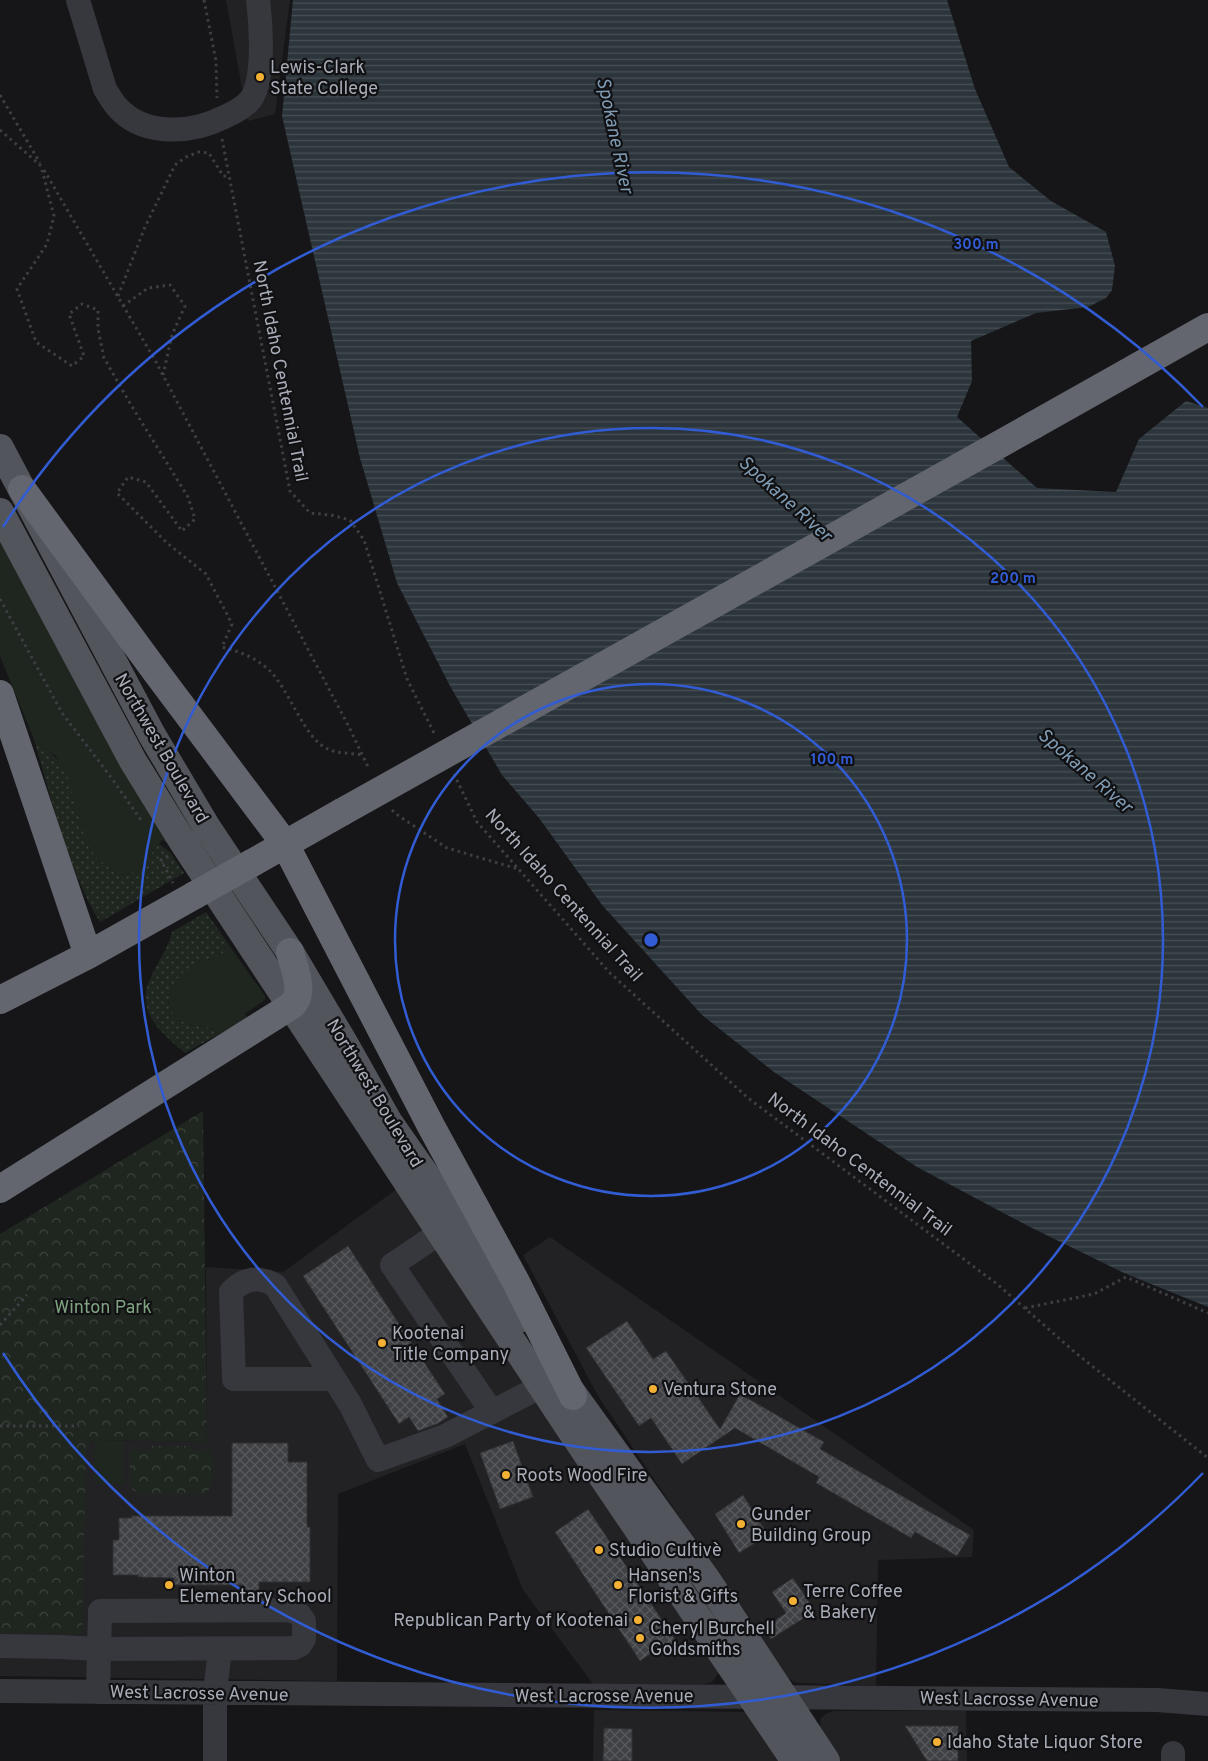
<svg xmlns="http://www.w3.org/2000/svg" width="1208" height="1761" font-family="Overpass,sans-serif">
	<style>
		.built { fill: #222225 }
		.grass { fill: #1e261f }
		.park { fill: url(#park-crowns) }
		.garden { fill: url(#garden-dots) }
		.water { fill: url(#water-rules) }
		.building { fill: url(#building-cross-hatch); stroke: #303034 }
		.lines { fill: none; stroke-linecap: round; stroke-linejoin: round }
		.path { stroke: #3d3f44; stroke-width: 3; stroke-dasharray: 2.5 4; stroke-linecap: butt }
		.minor { stroke: #37383d; stroke-width: 24 }
		.major { stroke: #53555c; stroke-width: 28 }
		.highway { stroke: #63666e; stroke-width: 28 }
		.highway-bridge { stroke: #63666e; stroke-width: 28 }
		.ring { fill: none; stroke: #325cd3; stroke-width: 2.5 }
		.poi-dot { fill: #f2b134; stroke: #111113; stroke-width: 2 }
		.labels { text-anchor: middle; stroke-width: 4.5; stroke-linejoin: round; paint-order: stroke }
		.poi-label { font-size: 18px; fill: #a8adb8; stroke: #111113; text-anchor: start }
		.street-label { font-size: 18px; fill: #a8adb8; stroke: #111113 }
		.park-label { font-size: 18px; fill: #7fa381; stroke: #111113 }
		.water-label { font-size: 19px; font-style: italic; fill: #7f9bb3; stroke: #111113 }
		.centre { fill: #325cd3; stroke: #111113; stroke-width: 2.5 }
		.ring-label { font-size: 15px; text-anchor: middle; font-weight: bold; fill: #325cd3; stroke: #111113; stroke-width: 4.5; stroke-linejoin: round; paint-order: stroke }
	</style>
	<defs>
		<pattern id="park-crowns" width="20" height="18" patternUnits="userSpaceOnUse" patternTransform="scale(1.25)"><rect width="20" height="18" fill="#1e261f"/><path d="M2 6a3 3 0 1 1 6 0M12 15a3 3 0 1 1 6 0" fill="none" stroke="#3c433d"/></pattern>
		<pattern id="garden-dots" width="8" height="8" patternUnits="userSpaceOnUse" patternTransform="scale(1.25)"><rect width="8" height="8" fill="#1e261f"/><path d="M2 2h.1M6 6h.1" fill="none" stroke="#3c433d" stroke-width="1.8" stroke-linecap="round"/></pattern>
		<pattern id="water-rules" width="6" height="5" patternUnits="userSpaceOnUse" patternTransform="scale(1.25)"><rect width="6" height="5" fill="#2c353c"/><path d="M0 2.5h6" fill="none" stroke="#485056"/></pattern>
		<pattern id="building-cross-hatch" width="8" height="8" patternUnits="userSpaceOnUse" patternTransform="scale(1.25)"><rect width="8" height="8" fill="#404145"/><path d="M0 0l8 8M0 8l8-8" fill="none" stroke="#595a5e"/></pattern>
	</defs>
	<rect width="100%" height="100%" fill="#161618"/>
	<path class="built" d="M226 0H290L275 114 248 121Z
		M401 1186 719 1672 712 1682 705 1684H593L523 1590 465 1444 338 1494 337 1681 0 1676V1444L85 1445 94 1440 207 1442 206 1267 283 1272Z
		M550 1237 974 1530 972 1557 878 1560 876 1686 800 1683 794 1682 788 1678 598 1396 523 1255Z
		M594 1710 746 1712 782 1761H593Z
		M834 1711H966L967 1761H841L822 1731 820 1725 821 1718 827 1713Z"/>
	<path class="grass" d="M0 534 176 847 162 840 139 870 127 875 117 874 98 859 87 845 56 756 34 740 0 656Z
		M227 942 265 996V1000L245 1014 248 1019 219 1034C209 1024 195 1028 183 1022 159 1010 169 983 185 970 195 962 210 960 222 955Z
		M94 1440 124 1441V1484H94Z"/>
	<path class="park" d="M203 1111 207 1442 94 1440 86 1445 82 1634 0 1633V1234Z
		M152 1446H192V1450H212C212 1464 217 1487 203 1495L140 1494 134 1491 130 1486V1450H152Z"/>
	<path class="garden" d="M34 740C50 751 58 757 67 775L87 845 98 859 117 874 127 875 139 870 159 844 170 852 184 873 100 922C68 870 52 799 34 740Z
		M206 912 227 942 222 955C210 960 195 962 186 970 169 983 159 1010 183 1022 195 1028 209 1024 219 1034L185 1053C161 1033 134 1011 151 977 158 961 168 949 172 932Z"/>
	<path class="water" d="M293 0H947L975 89 1009 167 1051 201 1106 232 1115 266 1112 290 1106 298 1088 307 1036 313 971 341 972 381 957 417 1037 488 1116 492 1139 439 1186 401 1208 408V1307L1124 1273 1030 1227 917 1167 774 1072 702 1015 602 905 539 818 502 775 450 686 397 583 360 458 282 116Z"/>
	<path class="building" d="M348 1246 445 1394 437 1399 448 1417 437 1424 418 1431 409 1417 399 1424 303 1276Z
		M627 1321 653 1359 666 1351 720 1429 740 1394 824 1442 820 1449 970 1535 957 1556 915 1532 911 1538 816 1483 819 1477 735 1428 682 1464 651 1418 639 1426 586 1348Z
		M513 1441 533 1497 500 1509 480 1453Z
		M232 1443H288V1462H307V1527H310V1582H259V1591H243V1585H173L174 1578 138 1577V1575H113V1540H119V1518H132V1516H232Z
		M743 1495 768 1535 739 1553 715 1514Z
		M588 1509 678 1644 664 1653 660 1647 640 1661 555 1532Z
		M793 1578 815 1611 771 1639 764 1628 786 1613 772 1592Z
		M905 1726H958V1761H927Z
		M604 1728 632 1729V1761H603Z"/>
	<g class="lines">
		<path class="path" d="M204 0 216 61 217 98
			M0 95 40 163
			M0 130 41 166 54 216 47 244 17 289 36 342 72 366 84 356 69 314 82 304 98 310V329L104 358 131 405 188 497 195 519 182 531 146 482 128 477 117 493 167 543 206 574 232 624 222 647C240 652 255 657 269 670 290 690 304 739 328 749 338 754 352 753 363 755
			M222 139 290 491 310 513 331 515 350 520 364 540 407 679 435 735
			M44 170 156 362 348 725 369 769
			M118 296 145 227 175 165 186 157 199 152 209 153 223 176H228
			M123 306 148 288 170 285 185 306 172 335 163 375
			M0 599 62 713 110 776 141 820
			M454 774 477 822 610 973 748 1098 997 1284 1077 1354 1208 1458
			M392 810 396 814 447 848 518 869
			M168 856 161 860 173 883
			M1025 1308 1094 1294 1126 1277 1208 1313
			M0 1325 27 1295
			M0 1426H79"/>
		<path class="minor" d="M78 0 105 89C110 97 114 105 121 111 147 136 192 133 222 118 233 113 244 108 251 99 265 79 261 23 258 0
			M441 1232 392 1265 492 1412
			M334 1379H234L231 1292C244 1278 258 1276 275 1285L350 1404 378 1460 445 1436 542 1386
			M0 1646 60 1647 99 1649 294 1648 300 1645 304 1639V1621L298 1613 288 1610 100 1611 98 1692
			M0 1691 1157 1700 1208 1704
			M1173 1753V1761
			M215 1761V1693L220 1649"/>
		<path class="major" d="M0 448 152 735 206 826 290 952 344 1043 388 1121 497 1277 523 1318
			M0 512 133 761 181 839 570 1429 795 1761
			M560 1376 707 1580 826 1761"/>
		<path class="highway" d="M1034 425 1208 327
			M22 489 156 672 285 844 431 1126 516 1282 573 1396
			M0 694 88 955
			M252 863 342 812
			M0 1000 88 955 195 895
			M0 1189 291 1006C306 993 294 968 290 952"/>
		<path class="highway-bridge" d="M342 812 1034 425
			M195 895 252 863"/>
	</g>
	<g class="ring">
		<circle cx="651" cy="940" r="256"/>
		<circle cx="651" cy="940" r="512"/>
		<path d="M1203 1473A768 768 0 0 1 3 1353M3 527A768 768 0 0 1 1203 407"/>
	</g>
	<g class="poi-dot">
		<circle cx="260" cy="77" r="5"/>
		<circle cx="382" cy="1343" r="5"/>
		<circle cx="653" cy="1389" r="5"/>
		<circle cx="506" cy="1475" r="5"/>
		<circle cx="741" cy="1524" r="5"/>
		<circle cx="599" cy="1550" r="5"/>
		<circle cx="169" cy="1585" r="5"/>
		<circle cx="618" cy="1585" r="5"/>
		<circle cx="793" cy="1601" r="5"/>
		<circle cx="638" cy="1620" r="5"/>
		<circle cx="640" cy="1638" r="5"/>
		<circle cx="937" cy="1742" r="5"/>
	</g>
	<g class="labels">
		<g class="poi-label">
			<text x="270" y="73">Lewis-Clark<tspan x="270" dy="21">State College</tspan></text>
			<text x="392" y="1339">Kootenai<tspan x="392" dy="21">Title Company</tspan></text>
			<text x="663" y="1395">Ventura Stone</text>
			<text x="516" y="1481">Roots Wood Fire</text>
			<text x="751" y="1520">Gunder<tspan x="751" dy="21">Building Group</tspan></text>
			<text x="609" y="1556">Studio Cultivè</text>
			<text x="179" y="1581">Winton<tspan x="179" dy="21">Elementary School</tspan></text>
			<text x="628" y="1581">Hansen's<tspan x="628" dy="21">Florist &amp; Gifts</tspan></text>
			<text x="803" y="1597">Terre Coffee<tspan x="803" dy="21">&amp; Bakery</tspan></text>
			<text x="628" y="1626" text-anchor="end">Republican Party of Kootenai</text>
			<text x="650" y="1634">Cheryl Burchell<tspan x="650" dy="21">Goldsmiths</tspan></text>
			<text x="947" y="1748">Idaho State Liquor Store</text>
		</g>
		<g class="street-label">
			<text transform="translate(281 371) rotate(79)" y="6">North Idaho Centennial Trail</text>
			<text transform="translate(162 748) rotate(60)" y="6">Northwest Boulevard</text>
			<text transform="translate(564 895) rotate(48)" y="6">North Idaho Centennial Trail</text>
			<text transform="translate(375 1093) rotate(59)" y="6">Northwest Boulevard</text>
			<text transform="translate(860 1164) rotate(37)" y="6">North Idaho Centennial Trail</text>
			<text transform="translate(199 1693) rotate(1)" y="6">West Lacrosse Avenue</text>
			<text x="604" y="1702">West Lacrosse Avenue</text>
			<text transform="translate(1009 1699) rotate(1)" y="6">West Lacrosse Avenue</text>
		</g>
		<g class="park-label">
			<text x="103" y="1313">Winton Park</text>
		</g>
		<g class="water-label">
			<text transform="translate(616 135) rotate(78)" y="7">Spokane River</text>
			<text transform="translate(786 498) rotate(42)" y="7">Spokane River</text>
			<text transform="translate(1086 770) rotate(41)" y="7">Spokane River</text>
		</g>
	</g>
	<circle cx="651" cy="940" r="8" class="centre"/>
	<g class="ring-label">
		<text x="976" y="249">300 m</text>
		<text x="1013" y="583">200 m</text>
		<text x="832" y="764">100 m</text>
	</g>
</svg>
